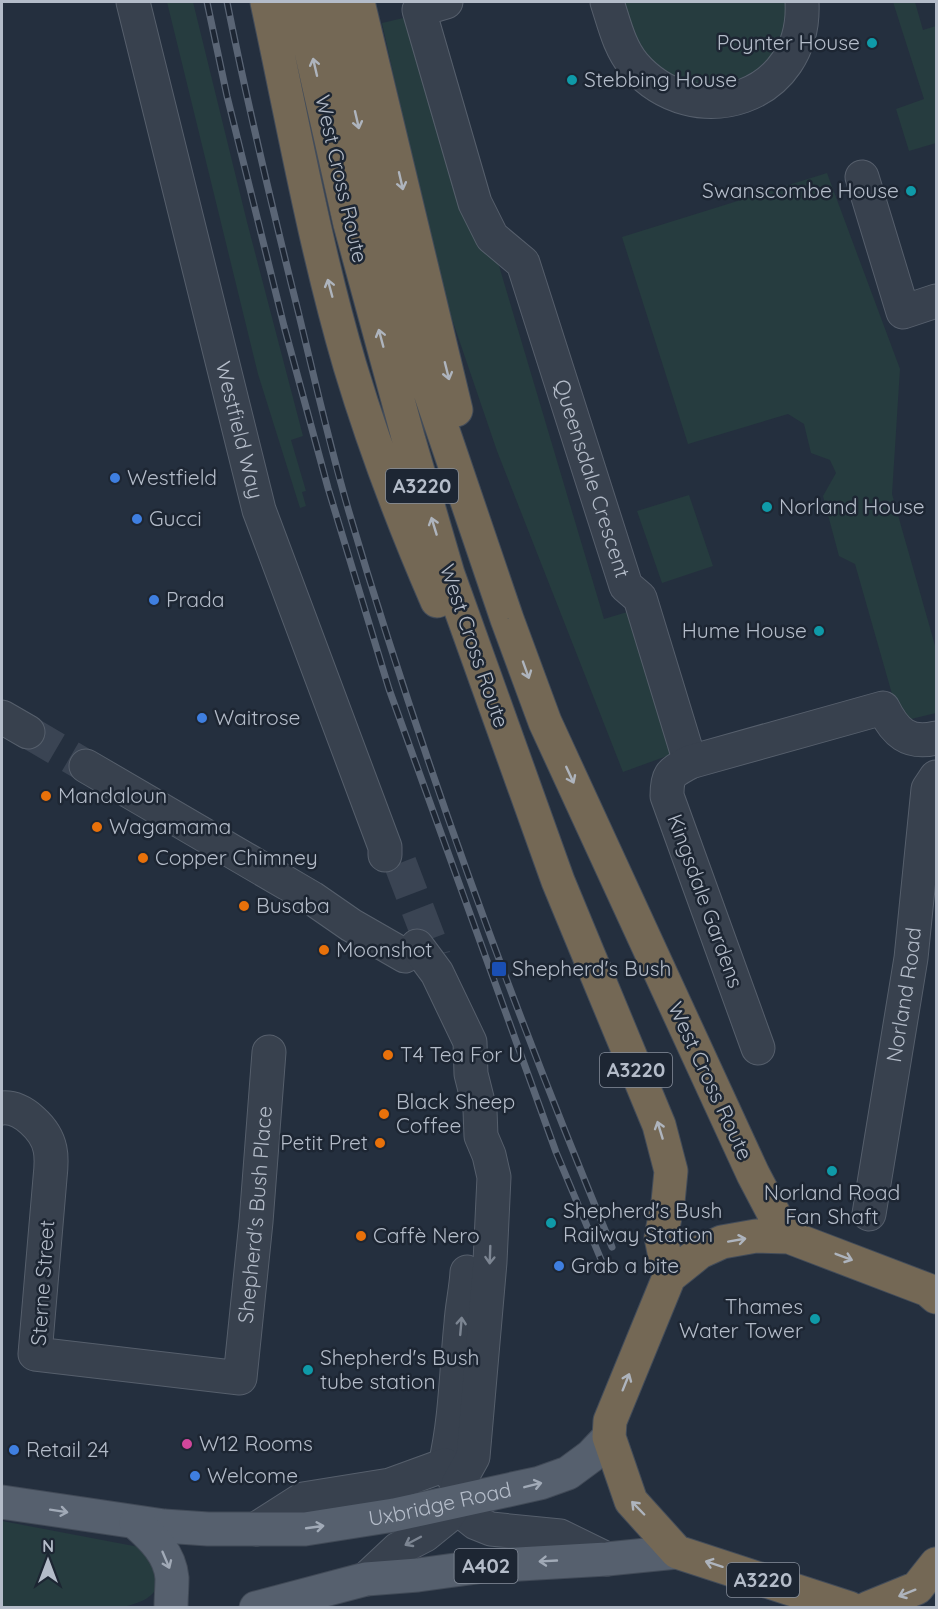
<svg xmlns="http://www.w3.org/2000/svg" width="938" height="1609" font-family="Quicksand,sans-serif">
	<style>
		.green { fill: #263c3f }
		.lines { fill: none; stroke-linecap: round; stroke-linejoin: round }
		.minor-tunnel { stroke: #3a4453; stroke-width: 33; stroke-dasharray: 33 16; stroke-linecap: butt }
		.minor-casing { stroke: #565f6c; stroke-width: 35 }
		.major-casing { stroke: #414a57; stroke-width: 35 }
		.highway-casing { stroke: #434c59; stroke-width: 35 }
		.minor { stroke: #38414e; stroke-width: 33 }
		.major { stroke: #56606e; stroke-width: 33 }
		.highway { stroke: #746855; stroke-width: 33 }
		.rail-casing { stroke: #5a6575; stroke-width: 7 }
		.rail { stroke: #1d2633; stroke-width: 4.5; stroke-dasharray: 14; stroke-linecap: butt }
		.oneway { stroke: #aeb4bd }
		.oneway2 { stroke: #7c8592 }
		.oneway3 { stroke: #a1aab7 }
		.culture-dot { fill: #0f9aa8; stroke: #1d2633; stroke-width: 2 }
		.shop-dot { fill: #3f7fe0; stroke: #1d2633; stroke-width: 2 }
		.food-dot { fill: #e8710a; stroke: #1d2633; stroke-width: 2 }
		.transit-dot { fill: #1a4fb4; stroke: #1d2633; stroke-width: 2 }
		.hotel-dot { fill: #d1479c; stroke: #1d2633; stroke-width: 2 }
		.labels { text-anchor: middle; stroke-width: 5; stroke-linejoin: round; paint-order: stroke }
		.shield { fill: #1d2633; stroke: #878f9c; stroke-width: 1.5 }
		.shield-label { font-size: 20px; font-weight: bold; fill: #b4bcc9 }
		.poi-label { font-size: 21px; fill: #b4bcc9; stroke: #1d2633; text-anchor: start }
		.street-label { font-size: 21px; fill: #b4bcc9; stroke: #1d2633 }
	</style>
	<rect width="100%" height="100%" fill="#242f3e"/>
	<path class="green" d="M167 2H193L247 222 303 436 291 440 306 491 302 492 306 506 300 508 258 374Z
		M622 2H789C788 17 784 32 777 46 755 85 699 98 664 71 658 66 647 60 643 53 634 40 628 17 622 2Z
		M893 2H915L923 30 936 26V143L909 151 896 109 924 99Z
		M412 16 497 259 604 619 634 610 678 752 623 772 497 451 439 281 382 23Z
		M827 173 900 369 892 494 936 649V713L907 720 898 715 855 564 839 556 823 496 836 473 830 460 811 453 804 424 788 414 688 444 622 237Z
		M689 495 713 566 662 583 637 511Z
		M2 1521 139 1547 148 1550 159 1584C151 1600 140 1602 124 1607L2 1608Z"/>
	<g class="lines">
		<path class="minor-tunnel" d="M28 732 86 766
			M400 863 431 944 434 956"/>
		<g class="minor-casing">
			<g id="minor">
				<path id="s1" d="M133 2 259 510 385 847V855"/>
				<path id="s2" d="M446 2 419 10 475 203 492 237 523 263 626 586 640 598 690 762"/>
				<path d="M607 2C614 23 619 47 634 65 695 135 807 99 802 2"/>
				<path d="M862 177 903 312 936 301"/>
				<path d="M2 717 28 732"/>
				<path d="M86 766 312 898 351 925 405 956"/>
				<path d="M758 1048 667 796C667 773 671 773 690 762L883 708C895 732 908 745 936 738"/>
				<path id="s3" d="M2 1108C22 1106 46 1129 50 1149 52 1158 51 1169 50 1178L35 1354 240 1378 256 1222 269 1052"/>
				<path id="s4" d="M869 1214 911 958 928 789 936 777"/>
				<path d="M458 1484 445 1465C456 1418 456 1371 461 1323 462 1306 466 1290 467 1272"/>
				<path d="M456 1503 466 1515 476 1523 491 1529 560 1536 607 1559"/>
				<path d="M256 1529 303 1499 390 1485 445 1465"/>
				<path d="M366 1579 398 1549 425 1535 446 1518 456 1503 458 1484 473 1457 490 1262 494 1177 489 1155 481 1136 480 1110 471 1074 470 1042 437 973 417 946"/>
			</g>
		</g>
		<g class="major-casing">
			<g id="major">
				<path id="s5" d="M2 1502 164 1526 208 1529H305L394 1515 540 1483 568 1473 591 1456 609 1437"/>
				<path d="M136 1523C153 1538 170 1554 172 1578 172 1588 171 1598 171 1608"/>
				<path d="M256 1608 366 1579 418 1575 484 1566 607 1559 677 1552"/>
			</g>
		</g>
		<g class="highway-casing">
			<path id="highway" d="M267 2C293 123 315 247 350 366 374 446 404 525 437 601
				M300 2 350 224 408 437 448 574 558 881 659 1125 671 1171 668 1202 661 1237 669 1277
				M332 2 349 84 390 260 419 360 507 619 545 722 753 1174 774 1214 789 1237
				M358 2 456 410
				M849 1608 677 1552 631 1501 609 1437 610 1421 669 1277 700 1252 722 1242 756 1236 789 1237 928 1290 936 1297
				M868 1608 917 1588 936 1564"/>
		</g>
		<use href="#minor" class="minor"/>
		<use href="#major" class="major"/>
		<use href="#highway" class="highway"/>
		<g class="rail-casing">
			<path id="rail" d="M207 2 227 96 284 326 328 488 389 689 556 1152 605 1269
				M227 2C248 107 273 211 299 315 315 381 330 447 349 512 423 762 513 1007 612 1247"/>
		</g>
		<use href="#rail" class="rail"/>
	</g>
	<defs><path id="oneway-shaft" d="M-6 0H5M1.5-3L5.5 0L1.5 3" fill="none" stroke-width="1.6" stroke-linecap="round" stroke-linejoin="round" transform="scale(1.5)"/></defs>
	<g class="oneway">
		<use href="#oneway-shaft" transform="translate(315 67) rotate(-103)"/>
		<use href="#oneway-shaft" transform="translate(357 120) rotate(77)"/>
		<use href="#oneway-shaft" transform="translate(401 181) rotate(77)"/>
		<use href="#oneway-shaft" transform="translate(330 288) rotate(-105)"/>
		<use href="#oneway-shaft" transform="translate(381 338) rotate(-105)"/>
		<use href="#oneway-shaft" transform="translate(447 371) rotate(76)"/>
		<use href="#oneway-shaft" transform="translate(434 526) rotate(-107)"/>
		<use href="#oneway-shaft" transform="translate(526 670) rotate(70)"/>
		<use href="#oneway-shaft" transform="translate(570 775) rotate(65)"/>
		<use href="#oneway-shaft" transform="translate(660 1130) rotate(-107)"/>
		<use href="#oneway-shaft" transform="translate(737 1240) rotate(-10)"/>
		<use href="#oneway-shaft" transform="translate(844 1257) rotate(21)"/>
		<use href="#oneway-shaft" transform="translate(626 1382) rotate(-68)"/>
		<use href="#oneway-shaft" transform="translate(638 1508) rotate(-134)"/>
		<use href="#oneway-shaft" transform="translate(714 1564) rotate(-162)"/>
		<use href="#oneway-shaft" transform="translate(907 1593) rotate(158)"/>
	</g>
	<g class="oneway2">
		<use href="#oneway-shaft" transform="translate(490 1255) rotate(92)"/>
		<use href="#oneway-shaft" transform="translate(461 1326) rotate(-85)"/>
		<use href="#oneway-shaft" transform="translate(413 1541) rotate(152)"/>
	</g>
	<g class="oneway3">
		<use href="#oneway-shaft" transform="translate(533 1485) rotate(-14)"/>
		<use href="#oneway-shaft" transform="translate(59 1511) rotate(9)"/>
		<use href="#oneway-shaft" transform="translate(315 1527) rotate(-8)"/>
		<use href="#oneway-shaft" transform="translate(166 1560) rotate(67)"/>
		<use href="#oneway-shaft" transform="translate(548 1561) rotate(177)"/>
	</g>
	<g class="culture-dot">
		<circle cx="872" cy="43" r="6"/>
		<circle cx="572" cy="80" r="6"/>
		<circle cx="911" cy="191" r="6"/>
		<circle cx="767" cy="507" r="6"/>
		<circle cx="819" cy="631" r="6"/>
		<circle cx="832" cy="1171" r="6"/>
		<circle cx="551" cy="1223" r="6"/>
		<circle cx="815" cy="1319" r="6"/>
		<circle cx="308" cy="1370" r="6"/>
	</g>
	<g class="shop-dot">
		<circle cx="115" cy="478" r="6"/>
		<circle cx="137" cy="519" r="6"/>
		<circle cx="154" cy="600" r="6"/>
		<circle cx="202" cy="718" r="6"/>
		<circle cx="559" cy="1266" r="6"/>
		<circle cx="14" cy="1450" r="6"/>
		<circle cx="195" cy="1476" r="6"/>
	</g>
	<g class="food-dot">
		<circle cx="46" cy="796" r="6"/>
		<circle cx="97" cy="827" r="6"/>
		<circle cx="143" cy="858" r="6"/>
		<circle cx="244" cy="906" r="6"/>
		<circle cx="324" cy="950" r="6"/>
		<circle cx="388" cy="1055" r="6"/>
		<circle cx="384" cy="1114" r="6"/>
		<circle cx="380" cy="1143" r="6"/>
		<circle cx="361" cy="1236" r="6"/>
	</g>
	<rect class="transit-dot" x="491" y="961" width="16" height="16" rx="3"/>
	<circle class="hotel-dot" cx="187" cy="1444" r="6"/>
	<g class="labels">
		<g class="shield">
			<rect x="386" y="469" width="72" height="34" rx="4.5"/>
			<rect x="600" y="1053" width="72" height="34" rx="4.5"/>
			<rect x="454.5" y="1549" width="63" height="34" rx="4.5"/>
			<rect x="727" y="1563" width="72" height="34" rx="4.5"/>
		</g>
		<g class="shield-label">
			<text x="422" y="493">A3220</text>
			<text x="636" y="1077">A3220</text>
			<text x="486" y="1573">A402</text>
			<text x="763" y="1587">A3220</text>
		</g>
		<g class="poi-label">
			<text x="860" y="50" text-anchor="end">Poynter House</text>
			<text x="584" y="87">Stebbing House</text>
			<text x="899" y="198" text-anchor="end">Swanscombe House</text>
			<text x="127" y="485">Westfield</text>
			<text x="779" y="514">Norland House</text>
			<text x="149" y="526">Gucci</text>
			<text x="166" y="607">Prada</text>
			<text x="807" y="638" text-anchor="end">Hume House</text>
			<text x="214" y="725">Waitrose</text>
			<text x="58" y="803">Mandaloun</text>
			<text x="109" y="834">Wagamama</text>
			<text x="155" y="865">Copper Chimney</text>
			<text x="256" y="913">Busaba</text>
			<text x="336" y="957">Moonshot</text>
			<text x="512" y="976">Shepherd's Bush</text>
			<text x="400" y="1062">T4 Tea For U</text>
			<text x="396" y="1109">Black Sheep<tspan x="396" dy="24">Coffee</tspan></text>
			<text x="368" y="1150" text-anchor="end">Petit Pret</text>
			<text x="832" y="1200" text-anchor="middle">Norland Road<tspan x="832" dy="24">Fan Shaft</tspan></text>
			<text x="563" y="1218">Shepherd's Bush<tspan x="563" dy="24">Railway Station</tspan></text>
			<text x="373" y="1243">Caffè Nero</text>
			<text x="571" y="1273">Grab a bite</text>
			<text x="803" y="1314" text-anchor="end">Thames<tspan x="803" dy="24">Water Tower</tspan></text>
			<text x="320" y="1365">Shepherd's Bush<tspan x="320" dy="24">tube station</tspan></text>
			<text x="199" y="1451">W12 Rooms</text>
			<text x="26" y="1457">Retail 24</text>
			<text x="207" y="1483">Welcome</text>
		</g>
		<g class="street-label">
			<text transform="translate(341 179) rotate(77)" y="7">West Cross Route</text>
			<text dy="7" stroke="none"><textPath href="#s1" startOffset="441">Westfield Way</textPath></text>
			<text dy="7" stroke="none"><textPath href="#s2" startOffset="534">Queensdale Crescent</textPath></text>
			<text transform="translate(474 646) rotate(71)" y="7">West Cross Route</text>
			<text transform="translate(705 901) rotate(70)" y="7">Kingsdale Gardens</text>
			<text dy="7" stroke="none"><textPath href="#s4" startOffset="222">Norland Road</textPath></text>
			<text transform="translate(710 1081) rotate(65)" y="7">West Cross Route</text>
			<text dy="7" stroke="none"><textPath href="#s3" startOffset="644">Shepherd's Bush Place</textPath></text>
			<text transform="translate(43 1283) rotate(-86)" y="7">Sterne Street</text>
			<text dy="7" stroke="none"><textPath href="#s5" startOffset="442">Uxbridge Road</textPath></text>
		</g>
	</g>
	<rect width="938" height="1609" fill="none" stroke="#b4bcc9" stroke-width="6"/>
	<g transform="translate(48 1561)" stroke="#1d2633" stroke-width="4.5" paint-order="stroke">
	<path d="M0-4.5L10 22L0 15L-10 22Z" fill="#b4bcc9"/>
	<text y="-9" font-size="16" font-weight="bold" text-anchor="middle" fill="#b4bcc9">N</text>
	</g>
</svg>
